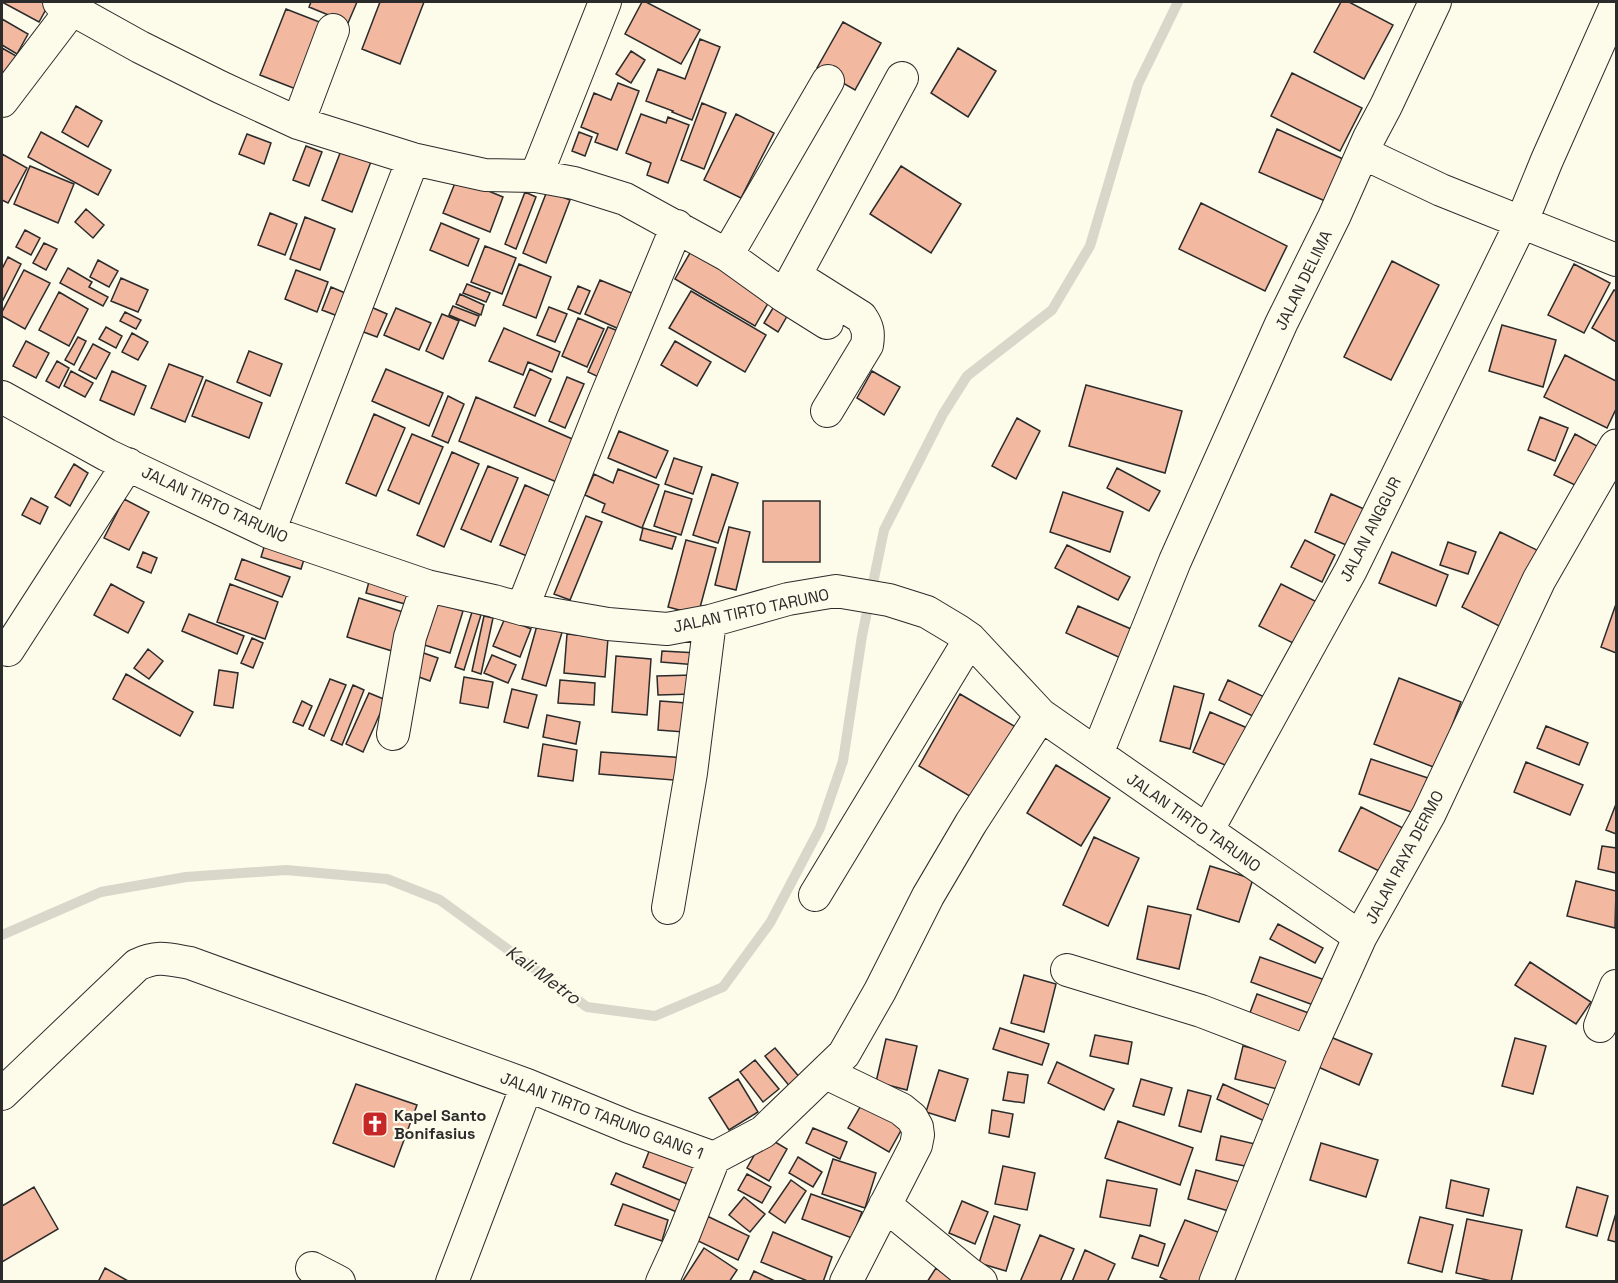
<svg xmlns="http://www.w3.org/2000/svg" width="1618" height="1283" font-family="'Space Grotesk',sans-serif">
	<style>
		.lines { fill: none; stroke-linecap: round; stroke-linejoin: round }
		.stream { stroke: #d8d7c9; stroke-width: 10 }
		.building { fill: #f2b8a0; stroke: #2b2b2b; stroke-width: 1.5 }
		.street-casing { stroke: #2b2b2b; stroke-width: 34 }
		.secondary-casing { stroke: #2b2b2b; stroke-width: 35 }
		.street { stroke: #fdfbea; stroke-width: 32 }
		.secondary { stroke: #fdfbea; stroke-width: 33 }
		.labels { text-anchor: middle; stroke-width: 4.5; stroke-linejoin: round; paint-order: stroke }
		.street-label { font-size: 16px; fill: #2b2b2b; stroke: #fdfbea }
		.poi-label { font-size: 16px; font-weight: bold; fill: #2b2b2b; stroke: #fdfbea; text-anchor: start }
		.water-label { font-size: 18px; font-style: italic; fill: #2b2b2b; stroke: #fdfbea }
	</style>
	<rect width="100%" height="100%" fill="#fdfbea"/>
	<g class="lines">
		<path class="stream" d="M2 935 101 892 186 877 286 870 387 879 440 900 587 1007 655 1016 723 987 770 923 820 828 843 761 862 636 884 530 943 414 967 376 1052 310 1090 246 1138 84 1178 2"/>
	</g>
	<path class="building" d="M2 2H50L39 22Z
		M311 2H357L348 23 309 7Z
		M380 2H424L400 64 362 49Z
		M642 2H646L700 30 681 64 625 34Z
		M1341 2H1349L1393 25 1364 79 1314 52Z
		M286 9 327 25 301 91 260 75Z
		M2 19 28 34 17 54 2 45Z
		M843 22 881 43 855 90 817 68Z
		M700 39 720 47 692 120 672 112 673 111 646 101 658 69 685 79Z
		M2 48 18 57 8 76 2 72Z
		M958 48 996 71 968 117 931 93Z
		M631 51 645 60 631 83 616 74Z
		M1292 73 1362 108 1340 151 1271 116Z
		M618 83 639 91 617 150 595 142 598 134 581 127 594 93 611 100Z
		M702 103 726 113 704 169 681 160Z
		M76 106 102 121 88 147 62 132Z
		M641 114 666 123 668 117 689 125 668 183 647 175 651 163 626 153Z
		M736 114 774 133 741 198 704 180Z
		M1277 129 1343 159 1325 201 1259 172Z
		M41 132 111 170 98 195 28 157Z
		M579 132 592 137 585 156 572 151Z
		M247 134 271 143 264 164 239 154Z
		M306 146 322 152 309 186 293 180Z
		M342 148 372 159 352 212 322 200Z
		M2 154 27 168 8 203 2 200Z
		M30 166 74 184 58 223 14 204Z
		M901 166 961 204 931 253 870 214Z
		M457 178 503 197 490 232 443 213Z
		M547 191 570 200 546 263 523 253Z
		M525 192 536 197 516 249 505 244Z
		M1201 203 1287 246 1265 291 1179 249Z
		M86 209 104 225 93 238 75 222Z
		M270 213 297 224 285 255 258 245Z
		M305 217 335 229 320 270 290 259Z
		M441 223 479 239 468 266 430 250Z
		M25 230 40 238 31 255 16 247Z
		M44 243 57 249 46 270 33 263Z
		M485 246 516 258 502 294 471 282Z
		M694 246 774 293 755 326 675 279Z
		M8 257 21 264 2 302V269Z
		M98 260 118 271 109 287 90 277Z
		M1392 261 1439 285 1391 380 1344 357Z
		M519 264 551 277 536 318 503 305Z
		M1574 264 1610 283 1584 333 1548 315Z
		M68 268 92 282 89 287 108 297 103 306 60 283Z
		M24 270 50 283 25 329 2 316V312Z
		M296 270 328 282 317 312 285 299Z
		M121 278 148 290 138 312 111 301Z
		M600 280 634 294 619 329 585 314Z
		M467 284 490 293 486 302 463 293Z
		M578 286 590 291 580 314 568 309Z
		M331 287 357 298 348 320 322 310Z
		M1614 290 1616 291V342L1592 328Z
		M691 291 766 335 745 372 669 328Z
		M59 292 88 309 69 346 39 330Z
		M460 294 484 305 481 315 456 304Z
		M776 303 790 311 778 332 764 323Z
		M453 306 479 316 475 326 449 315Z
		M371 307 387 314 377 337 361 331Z
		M549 307 567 314 555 342 537 335Z
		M396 308 431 323 419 350 384 335Z
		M125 312 141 320 136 329 120 321Z
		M442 314 459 321 443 359 426 351Z
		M578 318 604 329 587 367 562 356Z
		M1502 325 1556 340 1543 387 1489 371Z
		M106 327 122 336 116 348 99 339Z
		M608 327 626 334 607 381 588 372Z
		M504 328 560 352 552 372 528 362 523 375 489 361Z
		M132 333 148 342 138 360 122 352Z
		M78 337 86 341 74 365 65 360Z
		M26 341 49 353 36 378 13 366Z
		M675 341 711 362 697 386 661 365Z
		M93 344 110 353 96 379 79 370Z
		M249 351 282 364 270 396 237 382Z
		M1565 355 1616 381V409L1607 428 1544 397Z
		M57 361 69 368 59 388 46 381Z
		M169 364 203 377 185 422 151 408Z
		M386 369 443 393 429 426 372 401Z
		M530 369 551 379 535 416 514 407Z
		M71 371 93 383 85 397 64 386Z
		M112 371 146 386 134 415 100 400Z
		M872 371 900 387 884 415 857 398Z
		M567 377 584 384 565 428 549 421Z
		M206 380 262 403 249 438 192 416Z
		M1086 385 1182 411 1165 473 1069 446Z
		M448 396 464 404 448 443 432 436Z
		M476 397 577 441 559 483 459 441Z
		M374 414 405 428 376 496 346 483Z
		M1540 417 1568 428 1555 461 1528 450Z
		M1017 418 1040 431 1016 479 992 466Z
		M619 431 668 451 656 478 608 458Z
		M412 434 443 447 419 504 388 490Z
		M1575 434 1597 446 1577 486 1554 475Z
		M452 452 479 464 444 547 417 535Z
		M674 458 702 467 693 494 665 484Z
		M74 464 88 473 70 506 55 497Z
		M488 466 518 478 491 542 461 529Z
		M1117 468 1160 491 1149 511 1107 488Z
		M618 469 659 485 642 528 602 512 605 504 585 495 594 474 613 483Z
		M712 474 738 483 718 543 693 535Z
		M525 485 552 497 527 556 500 545Z
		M665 491 692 499 681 535 654 526Z
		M1063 492 1123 512 1110 552 1050 532Z
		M1331 494 1366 510 1351 547 1315 532Z
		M31 498 48 507 40 524 22 515Z
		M124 499 149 512 129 550 104 538Z
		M763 501H820V562H763Z
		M586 516 602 522 570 600 554 594Z
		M729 527 750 532 736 590 715 585Z
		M643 528 676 537 672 549 640 540Z
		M1500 532 1543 553 1505 629 1462 607Z
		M686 540 716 548 698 615 668 607Z
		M1305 540 1335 555 1322 582 1291 567Z
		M266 541 306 553 301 569 261 557Z
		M1448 542 1476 552 1468 574 1440 565Z
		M1067 545 1130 577 1118 600 1055 568Z
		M143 552 157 558 151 573 137 567Z
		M1392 552 1448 575 1436 606 1379 583Z
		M242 559 290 577 282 597 235 579Z
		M372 570 412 581 405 604 366 593Z
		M111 584 144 602 128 633 94 615Z
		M230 584 278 602 265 639 217 622Z
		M1281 584 1323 605 1301 647 1259 626Z
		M359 598 403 612 392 651 347 637Z
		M428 600 463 611 450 653 415 642Z
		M1616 604V653L1601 647Z
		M1078 606 1138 632 1125 660 1066 633Z
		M472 612 481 615 464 670 455 667Z
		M189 614 244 636 237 654 182 631Z
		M484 616 493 618 481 674 472 671Z
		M505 618 531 629 520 657 493 646Z
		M538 622 563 629 546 686 522 679Z
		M567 634 608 638 605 677 564 673Z
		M252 638 263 643 253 668 241 663Z
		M148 649 163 661 149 679 134 668Z
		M415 650 438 658 430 681 408 673Z
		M662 651 698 653 697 665 661 662Z
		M492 655 516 665 508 683 484 673Z
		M616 656 651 659 647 715 612 712Z
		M219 670 238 673 233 708 214 705Z
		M126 674 193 712 180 736 113 699Z
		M693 675V694L658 695 657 676Z
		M464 677 493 682 488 708 460 703Z
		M1399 678 1461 702 1436 768 1374 744Z
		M330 679 346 685 324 736 309 729Z
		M560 680 595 683 594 705 558 703Z
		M1228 680 1271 700 1261 720 1219 700Z
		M353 685 364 690 342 745 331 740Z
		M1174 686 1204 694 1190 749 1160 741Z
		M512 689 537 695 528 728 504 722Z
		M369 693 386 700 363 752 346 744Z
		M960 694 1019 729 978 801 919 766Z
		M302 701 312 706 303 726 293 722Z
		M660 701 686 703 684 732 658 730Z
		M1210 712 1252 730 1235 769 1193 752Z
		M547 715 580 722 576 744 543 737Z
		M1546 726 1588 743 1579 765 1537 748Z
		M543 744 577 750 573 781 538 776Z
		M601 752 687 758 686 781 599 774Z
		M1371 759 1428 778 1417 814 1359 794Z
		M1526 762 1583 785 1570 815 1514 792Z
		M1056 765 1110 798 1081 846 1027 813Z
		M1616 804V834L1606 830Z
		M1361 807 1409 831 1387 875 1339 851Z
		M1094 837 1139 858 1108 926 1063 905Z
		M1602 846 1616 848V873L1598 869Z
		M1210 866 1253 879 1239 922 1197 909Z
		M1576 881 1616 891 1615 928 1567 916Z
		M1148 906 1191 915 1179 969 1137 959Z
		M1278 924 1323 948 1315 963 1270 939Z
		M1260 957 1325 980 1316 1006 1251 982Z
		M1530 962 1591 1002 1576 1024 1515 985Z
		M1024 975 1056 984 1044 1032 1011 1023Z
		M1257 994 1314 1015 1305 1039 1248 1018Z
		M1000 1028 1049 1044 1042 1065 993 1049Z
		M1095 1035 1132 1042 1128 1064 1090 1056Z
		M1328 1036 1372 1054 1359 1085 1316 1066Z
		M1515 1038 1546 1046 1533 1094 1502 1086Z
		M886 1039 917 1046 907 1090 876 1082Z
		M1243 1046 1293 1058 1286 1091 1235 1079Z
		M775 1048 801 1079 791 1088 765 1056Z
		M755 1060 779 1089 763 1102 740 1072Z
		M1057 1062 1114 1089 1104 1110 1048 1083Z
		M939 1070 968 1079 955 1121 926 1112Z
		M1008 1072 1028 1075 1024 1103 1003 1100Z
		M738 1079 758 1112 729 1130 709 1098Z
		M1141 1079 1172 1088 1164 1115 1133 1106Z
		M356 1084 417 1105 394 1167 333 1143Z
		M1223 1084 1278 1109 1271 1124 1217 1099Z
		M1188 1090 1211 1096 1201 1132 1179 1126Z
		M863 1102 904 1125 889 1152 848 1128Z
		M992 1110 1013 1114 1009 1137 989 1133Z
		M1118 1121 1193 1148 1180 1185 1105 1158Z
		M813 1128 847 1142 840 1159 806 1143Z
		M765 1136 787 1149 769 1181 747 1168Z
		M1221 1136 1255 1144 1250 1167 1216 1160Z
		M653 1141 700 1159 690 1185 643 1167Z
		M1321 1143 1378 1160 1366 1197 1310 1180Z
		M798 1157 822 1172 813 1187 789 1173Z
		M833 1159 876 1173 865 1208 822 1194Z
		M1003 1166 1035 1173 1027 1210 995 1204Z
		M1196 1170 1240 1182 1232 1212 1188 1199Z
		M616 1173 684 1202 679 1213 611 1184Z
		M747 1174 771 1187 762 1203 738 1190Z
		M791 1180 806 1191 785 1223 769 1212Z
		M1107 1180 1157 1189 1150 1226 1100 1217Z
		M1451 1180 1489 1189 1483 1216 1446 1208Z
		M34 1187 58 1229 2 1262V1206Z
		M1577 1187 1608 1196 1597 1236 1566 1227Z
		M811 1194 862 1212 852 1238 802 1219Z
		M744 1197 765 1214 750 1232 729 1215Z
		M962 1201 988 1212 975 1244 949 1233Z
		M623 1204 668 1220 662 1241 615 1225Z
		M1616 1213V1242L1608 1240Z
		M707 1216 749 1236 738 1260 696 1240Z
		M994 1216 1020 1225 1006 1271 979 1263Z
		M1420 1217 1453 1225 1442 1272 1408 1263Z
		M1467 1219 1522 1230 1511 1282H1496L1456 1273Z
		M1185 1220 1226 1235 1207 1282H1171L1160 1277Z
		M773 1232 832 1257 823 1282H810L761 1262Z
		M1040 1235 1074 1249 1060 1282H1020Z
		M1140 1235 1165 1244 1158 1266 1132 1258Z
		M704 1248 737 1270 729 1282H682Z
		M1085 1250 1115 1264 1107 1282H1072Z
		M105 1268 130 1282H98Z
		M936 1268 954 1282H927Z
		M754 1271 777 1282H749Z"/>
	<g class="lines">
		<g class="street-casing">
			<path id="street" d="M59 2 140 47 220 87 298 123 413 159 485 175 536 176 574 183 625 199 727 255 784 296 827 323
				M2 101 72 9
				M298 123 333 30
				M1363 153 1441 190 1616 260
				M536 176 605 2
				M727 255 828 81
				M796 276 861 317C868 327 869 333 867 345L827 411
				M784 296 902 78
				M2 397 107 455 269 532 427 586 494 601 522 609 608 624 667 629 710 621 788 599 836 591 889 600 927 612 957 630 970 639 1041 715 1360 937
				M269 532 413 159
				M522 609 603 404 677 226
				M8 650 128 464
				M393 734 410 637 427 586
				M1097 754 1175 561 1281 324 1334 217 1369 138 1386 106 1435 2
				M1207 831 1351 570 1522 221 1547 160 1616 5
				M815 895 970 639
				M668 908 691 773 710 621
				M1067 970 1201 1011 1308 1052
				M1600 1026 1616 986
				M826 1073 901 1109 912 1118 917 1127 918 1135 916 1145 846 1282
				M2 1094 137 965C157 955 168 959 190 963L527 1085 629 1127 714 1158 763 1132 844 1054 880 991 928 896 971 823 1041 715
				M885 1205 968 1273 981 1282
				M312 1268 339 1282
				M452 1282 527 1085
				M662 1282 684 1234 714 1158"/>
		</g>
		<g class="secondary-casing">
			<path id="secondary" d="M1216 1282 1308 1052 1360 937 1429 814 1539 580 1616 446"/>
		</g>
		<use href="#street" class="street"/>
		<use href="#secondary" class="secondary"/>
	</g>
	<defs>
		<g id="church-square" transform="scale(1.35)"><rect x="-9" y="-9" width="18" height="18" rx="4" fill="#c62828" stroke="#fdfbea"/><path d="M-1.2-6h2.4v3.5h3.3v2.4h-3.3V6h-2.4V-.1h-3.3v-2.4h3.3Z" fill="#fff"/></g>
	</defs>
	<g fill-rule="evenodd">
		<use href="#church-square" x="375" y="1124"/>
	</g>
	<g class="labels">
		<g class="street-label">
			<text transform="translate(1303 280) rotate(-64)" y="6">JALAN DELIMA</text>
			<text transform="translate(215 504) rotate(25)" y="6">JALAN TIRTO TARUNO</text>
			<text transform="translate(1370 529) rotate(-63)" y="6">JALAN ANGGUR</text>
			<text transform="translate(751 610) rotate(-12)" y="6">JALAN TIRTO TARUNO</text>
			<text transform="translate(1194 822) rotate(35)" y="6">JALAN TIRTO TARUNO</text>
			<text transform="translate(1404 857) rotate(-62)" y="6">JALAN RAYA DERMO</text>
			<text transform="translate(602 1115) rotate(21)" y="6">JALAN TIRTO TARUNO GANG 1</text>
		</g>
		<g class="poi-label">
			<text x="394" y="1121">Kapel Santo<tspan x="394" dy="18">Bonifasius</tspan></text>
		</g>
		<g class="water-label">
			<text transform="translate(543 975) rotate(36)" y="6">Kali Metro</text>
		</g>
	</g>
	<rect width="1618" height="1283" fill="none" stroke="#2b2b2b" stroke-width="6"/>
</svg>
